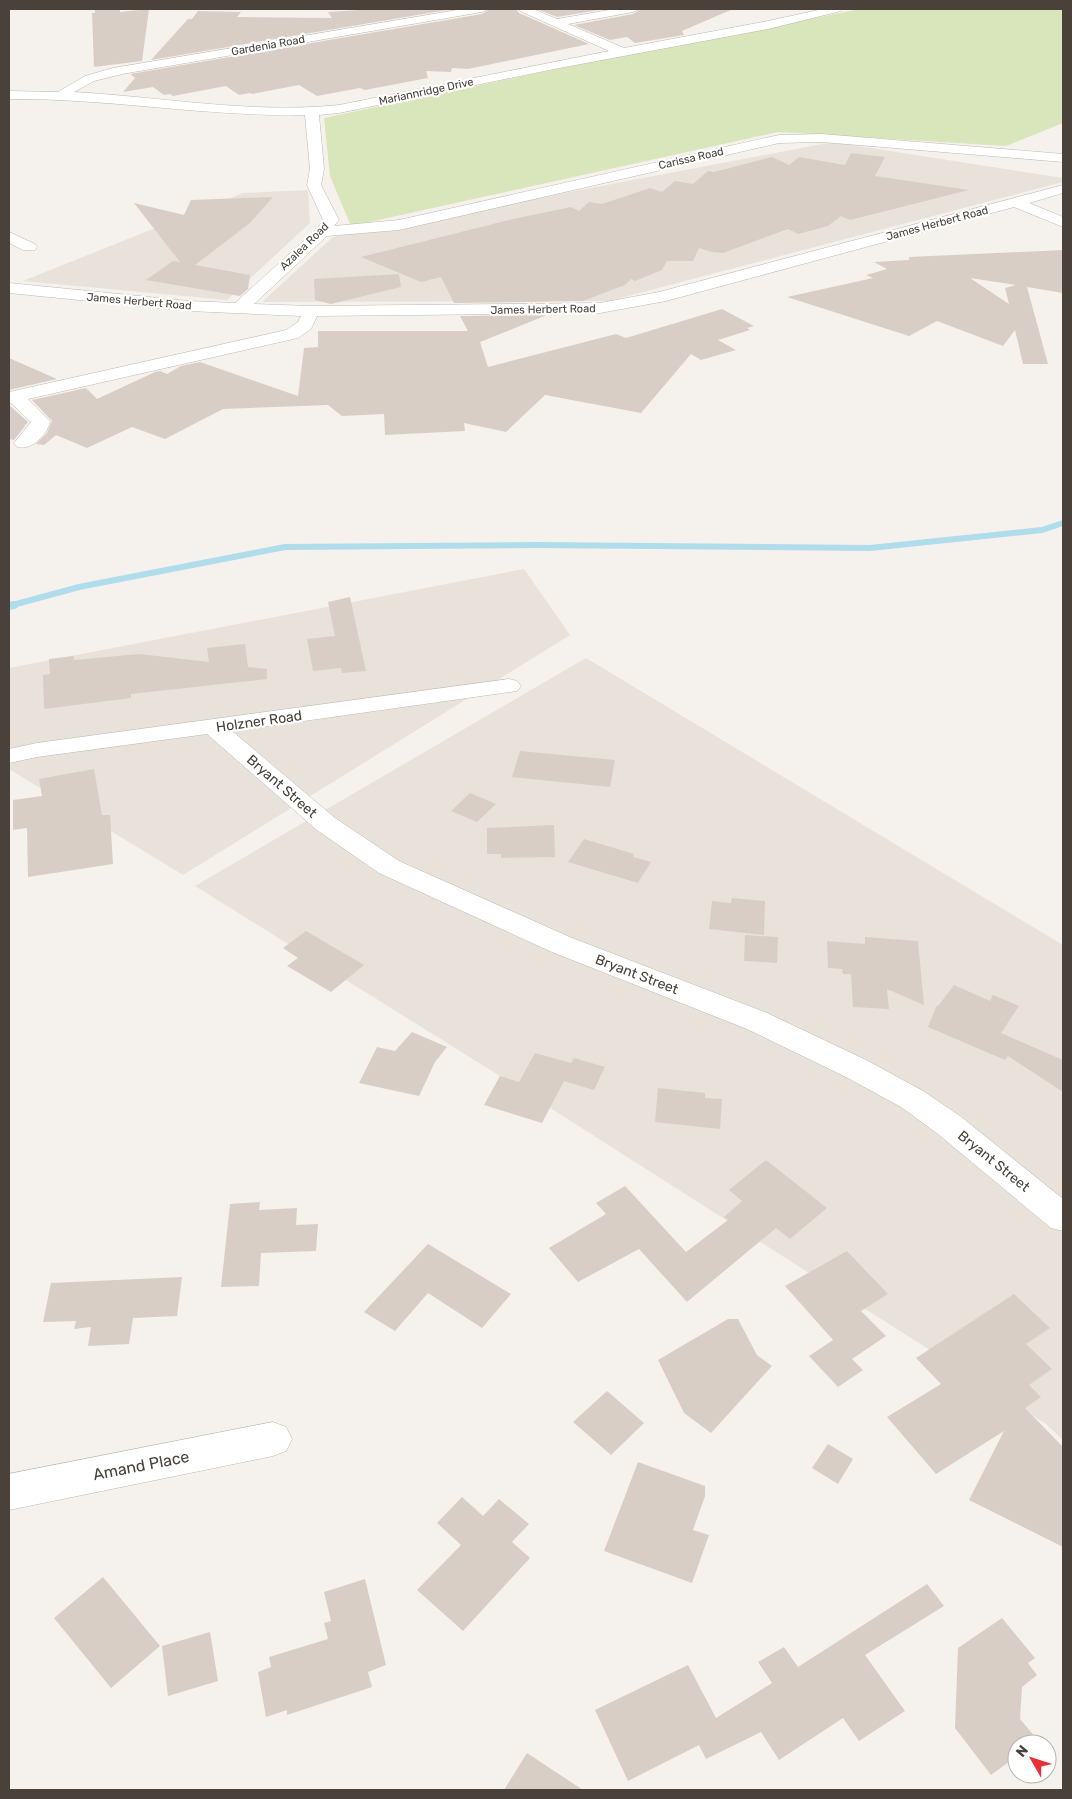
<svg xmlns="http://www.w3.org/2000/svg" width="1072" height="1799" font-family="Rubik,sans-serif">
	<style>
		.residential { fill: #e8e2db }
		.green { fill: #d9e5ba }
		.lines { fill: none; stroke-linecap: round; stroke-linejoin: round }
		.stream-far1 { stroke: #b0ddeb; stroke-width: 6 }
		.stream { stroke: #b0ddeb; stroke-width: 8 }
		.building { fill: #d9cec6; fill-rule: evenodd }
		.minor-casing { stroke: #c0b7b0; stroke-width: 1 }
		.minor { fill: #fff; fill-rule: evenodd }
		.labels { text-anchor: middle; stroke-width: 4.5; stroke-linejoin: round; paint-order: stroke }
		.far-street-label { font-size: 11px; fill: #49413a; stroke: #fff }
		.street-label { font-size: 14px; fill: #49413a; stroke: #fff }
		.near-street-label { font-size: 16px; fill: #49413a; stroke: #fff }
	</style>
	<rect width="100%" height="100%" fill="#f5f1ed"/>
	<path class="residential" d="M833 142 1063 178V182L609 301 262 302 333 237Z
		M308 190 310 223 227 300 23 281 243 193Z
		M524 569 570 635 183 875 9 769V668Z
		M586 658 1063 945V1440L1046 1424 500 1076 195 886Z"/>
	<path class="green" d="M860 9H1063V123L1006 146 778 132 351 226 330 176 324 118 537 73Z"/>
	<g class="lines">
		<path class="stream-far1" d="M9 606 79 587 285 547 538 545 870 548 1042 530 1063 523"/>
		<path class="stream" d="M9 606 14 605"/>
	</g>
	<path class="building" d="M95 9H120V12L149 9 142 61 94 67 92 13H95Z
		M376 9H453L151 60 188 19H192L198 11 241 12 237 17 332 18 328 12Z
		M490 9H516L519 13 589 44 468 69 452 68 451 72 426 71 428 78 365 90 360 88 317 96 299 85 252 94 250 93 239 95 226 86 173 96 170 94 164 95 153 87 123 92 135 78 130 74 482 14Z
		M537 9H605L557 17Z
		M641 9H733L682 31 684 35 635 43 627 37 610 40 574 25 633 14Z
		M851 153 885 157 875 176 969 190 850 220 841 216 828 226 798 234 788 229 723 253 712 252 699 248 693 261H667L662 270 635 281 631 279 625 285 583 301 454 303 441 277 421 282 361 257 513 219 571 207 579 211 589 202 602 204 650 188 662 192 675 181 693 184 708 171 714 172 772 157 789 165 799 157 845 165Z
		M273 197 250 223 195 265 250 275 248 289 240 296 146 280 173 261 180 262 134 203 184 215 191 200Z
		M1063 250V293L1027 287 1048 364H1023L1015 330 1003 346 937 321 909 336 787 297 873 278 866 275 887 269 874 262 909 260V257ZM970 278 1016 285 1005 288 1009 304Z
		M399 274 401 287 331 304 315 300 314 279Z
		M722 309 754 326 747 328 750 330 718 340 736 350 701 360 691 354 641 413 545 395 506 432 464 423 465 431 385 435 384 414 342 416 328 405 223 409 165 439 132 427 87 448 56 435 44 445 36 444 47 433 52 421 32 400 86 388 97 399 155 372 160 371 167 374 181 366 200 362 298 396 304 348 318 347V331H468L460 316 547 315 480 342 488 367 616 334 626 338Z
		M9 358 57 379 9 390Z
		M9 405 28 422 14 440 9 439Z
		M350 597 366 671 342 673 341 668 313 671 307 639 335 636 328 602Z
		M245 644 248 667 267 669V679L131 694V698L44 709 43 675 50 674 49 659 74 656V660L139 654 209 662 207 648Z
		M520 751 615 760 610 787 512 777Z
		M94 769 102 815H110L113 864 28 877 27 828 13 830V800L42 796 39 779Z
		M470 793 496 804 477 822 451 811Z
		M554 825 555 857 501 858V854H487V828Z
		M584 839 634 854 633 857 651 862 638 883 568 862Z
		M732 898 765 901 764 935 709 929 712 901 731 903Z
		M306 931 364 965 331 992 287 966 298 958 283 948Z
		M745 935 778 937 777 963 744 961Z
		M865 937 918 941 924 1005 887 989 889 1009 853 1007 851 974H843L842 969 828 968 827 941 865 944Z
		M954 985 990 1001 993 995 1019 1006 1001 1033 1063 1060V1092L1008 1056 1005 1060 928 1027 937 1005 938 1006Z
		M412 1032 447 1047 435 1062 419 1096 359 1083 377 1047 395 1051Z
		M535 1053 571 1063 574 1058 605 1067 594 1090 564 1081 542 1123 484 1105 500 1076 519 1082Z
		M658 1088 705 1093V1098L722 1099 720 1129 655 1122Z
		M766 1160 827 1208 790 1239 776 1228 687 1302 639 1249 578 1282 549 1248 606 1214 596 1203 625 1186 686 1252 728 1220 724 1217 742 1201 729 1190Z
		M260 1202 259 1210 297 1208 296 1225 318 1224 316 1251 261 1253 259 1286 221 1287 230 1204Z
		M428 1244 511 1294 482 1328 428 1293 395 1331 364 1312Z
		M847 1251 888 1294 861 1311 886 1336 852 1359 863 1370 838 1387 809 1356 833 1340 785 1286Z
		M182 1277 177 1316 133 1318 129 1344 88 1346 91 1327 74 1329 76 1321 43 1322 51 1283Z
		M1014 1294 1050 1328 1026 1344 1052 1369 1029 1385 1041 1397 1025 1408 1063 1447V1547L969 1500 1004 1431 936 1474 887 1417 941 1384 916 1358Z
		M728 1319H738L757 1355 772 1366 711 1433 684 1413 658 1360Z
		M607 1391 644 1423 611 1455 573 1422Z
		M828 1444 853 1459 838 1484 812 1468Z
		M638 1462 705 1486V1496L693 1530 709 1535 692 1583 604 1551Z
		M462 1497 483 1516 499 1499 529 1524 512 1542 530 1558 463 1631 417 1590 461 1545 437 1523Z
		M103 1577 160 1646 111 1688 54 1618Z
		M365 1579 386 1665 368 1672 372 1687 287 1715V1710L266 1717 258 1672 271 1667 269 1657 328 1639 324 1623 331 1621 324 1592Z
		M927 1584 944 1606 865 1655 905 1711 859 1741 843 1718 779 1760 761 1732 706 1759 699 1745 628 1781 595 1710 688 1665 716 1718 772 1683 758 1662 784 1647 798 1667Z
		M1002 1618 1035 1658 1028 1663 1037 1675 1022 1687 1020 1719 1041 1744H1017V1756L991 1775 955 1728 958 1648Z
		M210 1632 218 1681 168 1696 162 1646Z
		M527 1753 583 1790H504Z"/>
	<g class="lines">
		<g class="minor-casing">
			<path id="minor" d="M463 9H488L482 12 122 74 94 81 74 92C162 97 251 114 339 105L609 51 520 11 518 9H533L557 19 615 9H639L633 12 568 24 624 48 768 21 823 9H843L841 11 768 29 554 69 339 113 319 115 324 169 321 185 339 220 334 226 399 220 779 135 822 134 1063 154V162L822 142 779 143 399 230 327 236 254 304 311 306 600 303 659 292 1063 185V193L1029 203 1063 217V227L1014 207 666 301 600 313 317 316 311 329 298 338 28 399 50 421C48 435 31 451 17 447L14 443 31 422 11 403H9V392L286 330 298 322 301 316 189 311 9 293V283L189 301 235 303 318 228 323 220 307 185 310 169 305 115C206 117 108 98 9 99V91L58 92 85 76 113 68Z
				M9 232 35 244 37 247 35 250H23L9 243Z
				M509 679 517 681 521 686 517 691 232 731 335 818 399 861 572 938 767 1013 868 1061 923 1091 960 1116 1063 1199V1231L1051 1228 938 1134 901 1107 846 1077 747 1029 552 952 379 873 317 830 207 734 37 757 9 763V749L37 743Z
				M273 1422 286 1427 292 1439 286 1451 273 1456 9 1510V1474Z"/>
		</g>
		<use href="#minor" class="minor"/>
	</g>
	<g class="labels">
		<g class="far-street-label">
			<text transform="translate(268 45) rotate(-10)" y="4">Gardenia Road</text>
			<text transform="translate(426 91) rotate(-12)" y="4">Mariannridge Drive</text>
			<text transform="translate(691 158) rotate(-13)" y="4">Carissa Road</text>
			<text transform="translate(937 223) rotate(-15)" y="4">James Herbert Road</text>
			<text transform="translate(304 246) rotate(-44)" y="4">Azalea Road</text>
			<text transform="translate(139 301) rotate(5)" y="4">James Herbert Road</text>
			<text transform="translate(543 309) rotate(-1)" y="4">James Herbert Road</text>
		</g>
		<g class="street-label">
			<text transform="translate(259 721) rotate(-8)" y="5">Holzner Road</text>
			<text transform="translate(282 786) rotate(41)" y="5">Bryant Street</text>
			<text transform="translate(637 974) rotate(21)" y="5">Bryant Street</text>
			<text transform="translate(994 1161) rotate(39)" y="5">Bryant Street</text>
		</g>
		<g class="near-street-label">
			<text transform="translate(141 1465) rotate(-11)" y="6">Amand Place</text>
		</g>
	</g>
	<rect width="1072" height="1799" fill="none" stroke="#49413a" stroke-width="20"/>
	<g transform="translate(1032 1759) rotate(309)"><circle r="24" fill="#ffffff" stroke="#b6b3b0"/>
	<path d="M0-4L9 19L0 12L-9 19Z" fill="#e73237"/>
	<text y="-8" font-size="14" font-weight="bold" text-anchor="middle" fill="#49413a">N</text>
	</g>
</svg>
